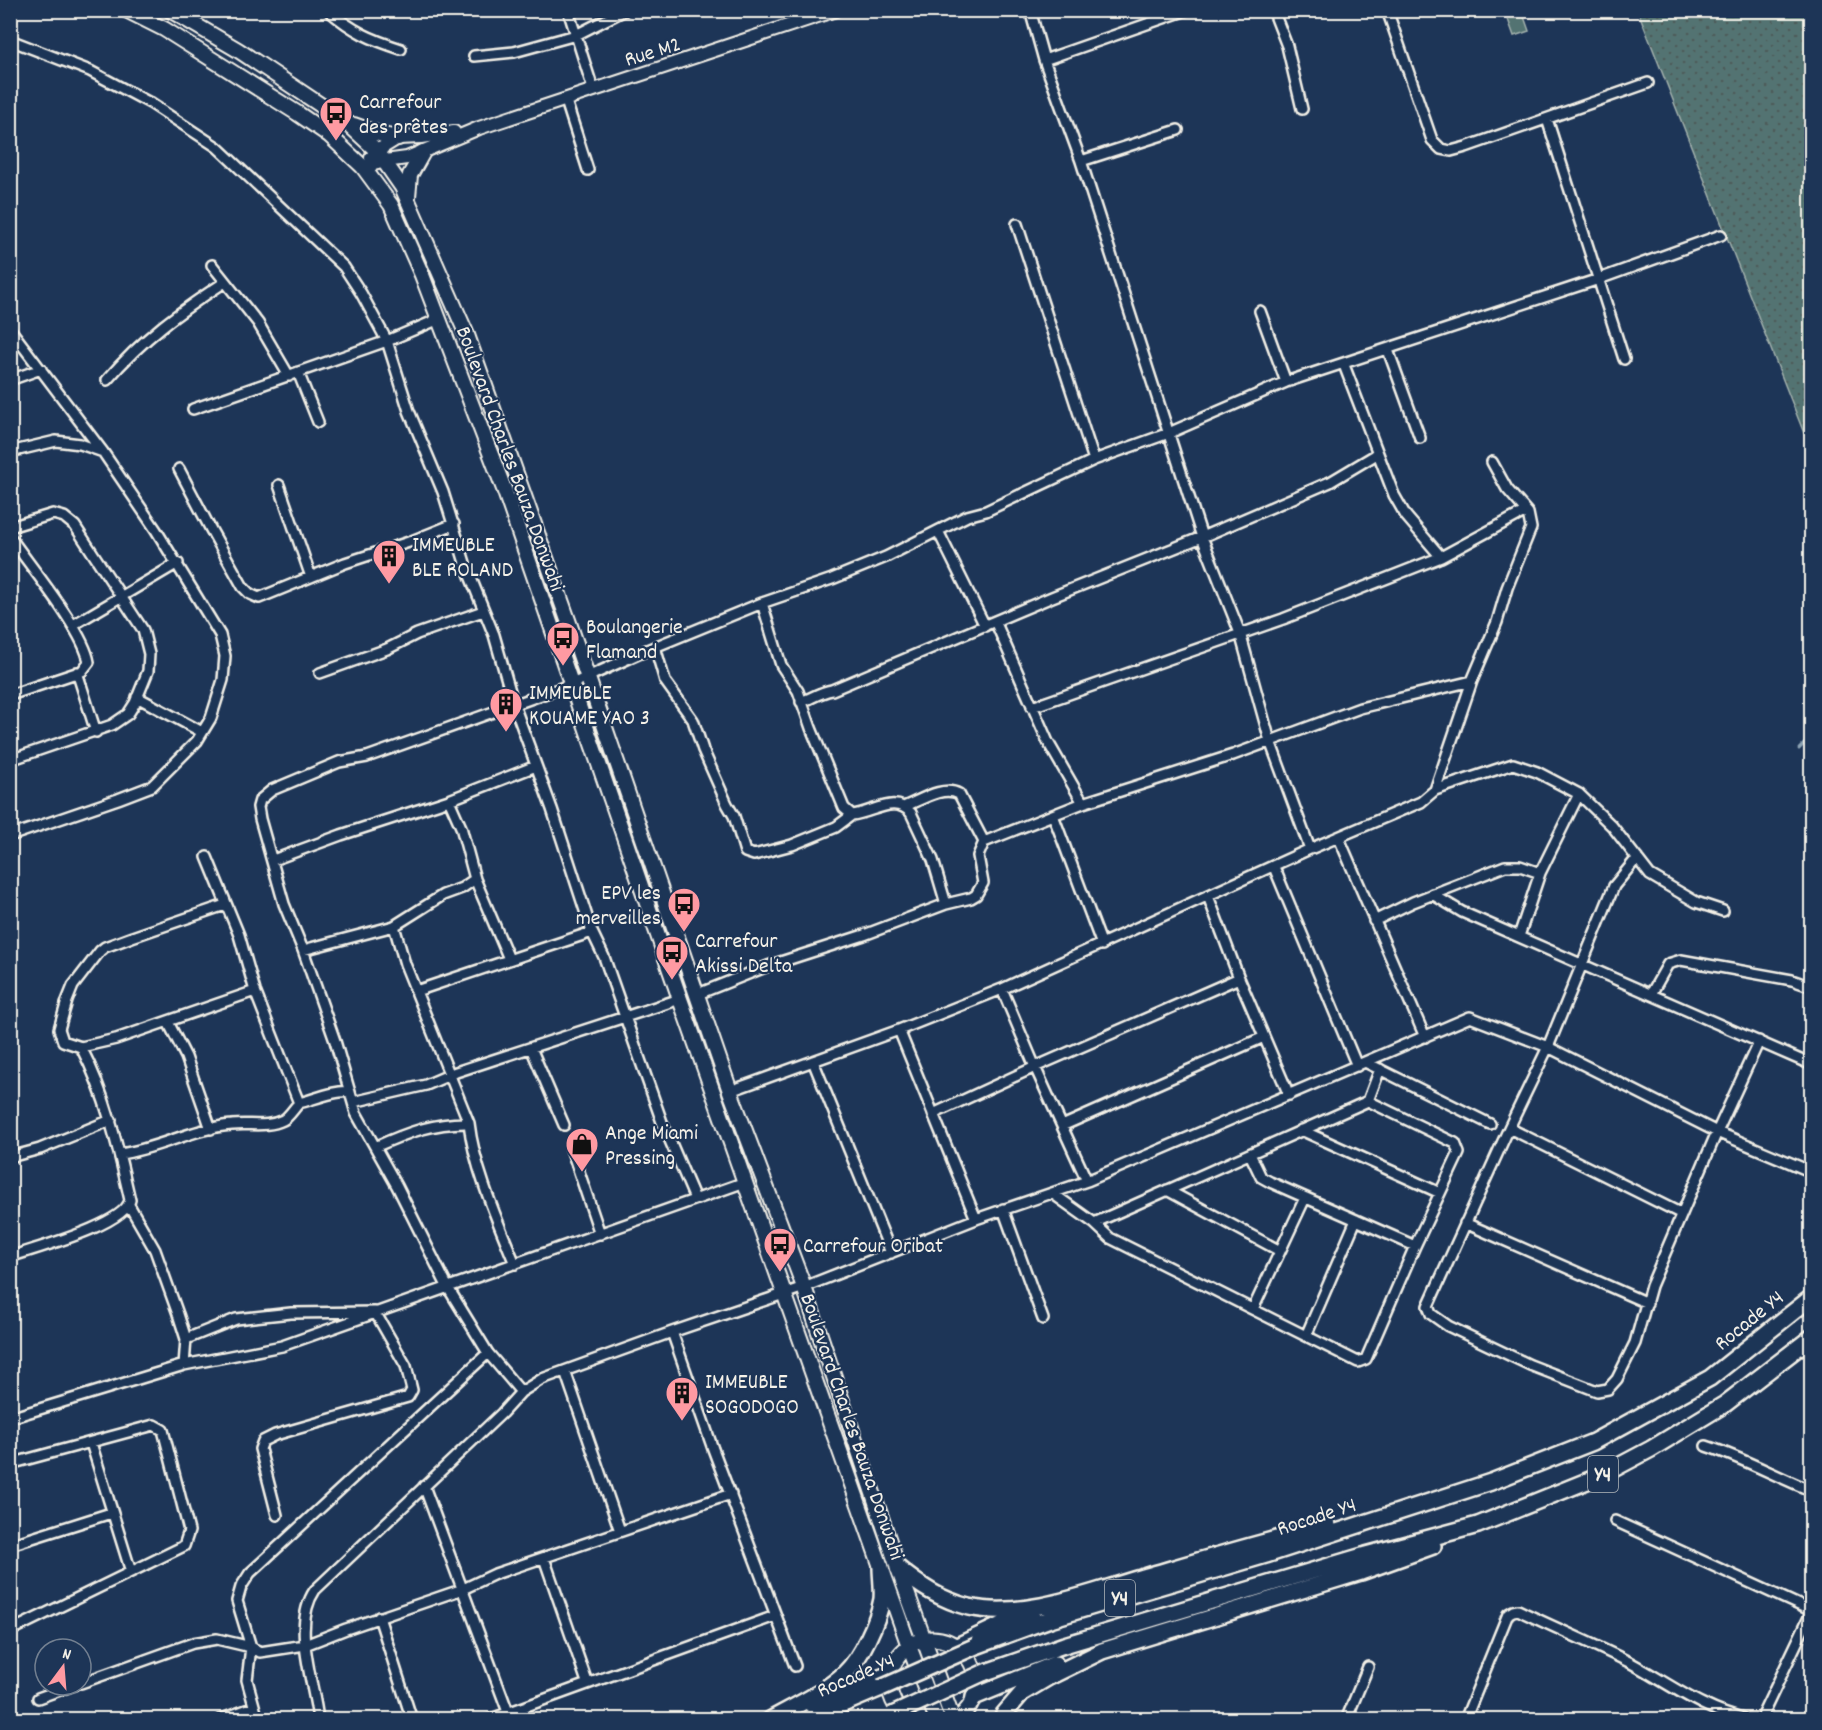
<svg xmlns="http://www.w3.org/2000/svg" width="1822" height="1730" font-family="Dekko,sans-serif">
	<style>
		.green { fill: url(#green-dots); stroke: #a4b2ad; stroke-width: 1.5 }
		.pitch { fill: #537372; stroke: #a4b2ad; stroke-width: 1.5 }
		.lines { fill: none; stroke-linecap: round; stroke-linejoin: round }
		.stream { stroke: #8ca2b3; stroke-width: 3 }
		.minor-casing { stroke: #f4f1e8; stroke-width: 14 }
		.tertiary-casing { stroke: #f4f1e8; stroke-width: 16 }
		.secondary-casing { stroke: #f4f1e8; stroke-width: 18 }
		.trunk-casing { stroke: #f4f1e8; stroke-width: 20 }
		.minor { stroke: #1d3557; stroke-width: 9 }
		.tertiary { stroke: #1d3557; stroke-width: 12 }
		.secondary { stroke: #1d3557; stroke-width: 14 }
		.trunk { stroke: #1d3557; stroke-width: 15 }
		.trunk-bridge-casing { stroke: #f4f1e8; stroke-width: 20; stroke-linecap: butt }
		.trunk-bridge { stroke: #1d3557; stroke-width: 15 }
		.labels { text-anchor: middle; stroke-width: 4.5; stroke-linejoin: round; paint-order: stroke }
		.shield { fill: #1d3557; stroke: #b4b9bc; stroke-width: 1.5 }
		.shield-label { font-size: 21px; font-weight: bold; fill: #f4f1e8 }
		.street-label { font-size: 22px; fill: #f4f1e8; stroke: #1d3557 }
		.poi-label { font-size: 22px; fill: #f4f1e8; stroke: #1d3557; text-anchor: start }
	</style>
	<defs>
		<pattern id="green-dots" width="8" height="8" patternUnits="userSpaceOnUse" patternTransform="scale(1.5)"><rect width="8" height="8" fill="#537372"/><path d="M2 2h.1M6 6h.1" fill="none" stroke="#4e5b5a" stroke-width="1.8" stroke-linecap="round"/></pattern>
	</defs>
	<rect width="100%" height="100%" fill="#1d3557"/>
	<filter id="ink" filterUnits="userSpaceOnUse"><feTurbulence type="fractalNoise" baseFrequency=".0167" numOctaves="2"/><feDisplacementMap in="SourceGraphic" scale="12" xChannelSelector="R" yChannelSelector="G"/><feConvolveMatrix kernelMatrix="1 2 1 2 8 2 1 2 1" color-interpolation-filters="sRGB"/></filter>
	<g filter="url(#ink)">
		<path class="green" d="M1638 11H1811V451Z"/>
		<path class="pitch" d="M1505 11H1522L1529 31 1514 36Z"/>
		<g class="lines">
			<path class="stream" d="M1799 749 1812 736"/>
			<g class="minor-casing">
				<path id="minor" d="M328 10C354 32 370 39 401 49
					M568 10 593 89
					M1030 10 1044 60 1081 161 1202 537 1240 633 1270 741 1310 849
					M1273 10 1287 46 1302 109
					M1387 10 1432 140 1441 149 1451 151 1466 147 1648 83
					M10 40 90 71 150 103 217 147 344 267 361 293 387 341 193 409
					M474 56 514 52 576 35 625 10
					M1044 60 1187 10
					M566 101 588 170
					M1547 119 1624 359
					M1081 161 1178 130
					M1017 224 1094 460
					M212 265 258 323 289 376
					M1260 311 1286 382
					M439 319 387 341 409 411 443 492 466 566 494 635 514 705 552 809 592 932 604 957 662 1122 695 1199
					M10 329 103 452 156 530 220 635 225 656 223 680 211 718 197 741 152 786 118 799 10 836
					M1388 350 1420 438
					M1344 365 1394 495 1406 516 1441 557 1526 511
					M298 372 318 422
					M10 380 41 369
					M107 380C143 338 179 312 225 282
					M10 452 56 441 80 444 103 452
					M179 469 210 528 243 587 250 594 259 598 345 563 409 542 454 524
					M279 485 311 577
					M10 527 53 514 64 517 75 526 143 630 149 654 148 671 135 703 128 714 112 725 10 760
					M938 531 985 626
					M10 537C30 566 84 631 89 662L82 671 10 695
					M762 603 781 665 798 691 811 728 844 808 852 815C873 813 895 794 911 813L933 860 946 904
					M995 621 1048 742 1083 803
					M73 625 178 563
					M655 647 665 681 693 720 703 750 727 804 734 816 745 852 754 855 792 845 836 827 852 815
					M77 672 96 732
					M320 673 387 649 417 634 483 611
					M137 697 202 732
					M801 702C812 698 820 692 832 690L1052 597 1202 537 1330 482 1377 454
					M1032 707 1283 619 1441 557
					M1435 790 1513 764 1537 772 1579 794 1612 826 1650 875 1696 902 1723 911
					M449 800 461 827 475 879 509 959
					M906 806C921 800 943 785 959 794L984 842
					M1053 815 1102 945
					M1339 838 1425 1037
					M207 857 239 935 255 991 299 1103C312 1100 338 1089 350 1092
					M1637 858 1614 886 1548 1047 1509 1128 1428 1306 1431 1314 1448 1326 1530 1365 1597 1391 1608 1389 1617 1379 1635 1343 1651 1286 1717 1132 1759 1041
					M273 860 341 835 449 800 536 766
					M1274 867 1357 1066
					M1432 894 1462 912 1812 1065
					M1208 896 1239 978 1289 1095
					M1374 921 1413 902 1505 866H1520L1540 873
					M394 926 405 964 469 1123
					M1519 936 1540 873 1579 794
					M303 950 394 926 443 895 462 888 475 879
					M1002 989 1035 1067 1087 1181
					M416 991 592 932
					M698 994 768 966 864 935 946 904 971 898 976 895 983 883 978 856 984 842 1083 803 1233 755 1360 708 1472 681
					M1651 994 1668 964 1681 960 1792 980 1812 987
					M168 1022 186 1057 211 1129
					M899 1030 976 1219
					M81 1047 116 1039 255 991
					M531 1048 564 1125
					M813 1061 891 1253
					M1365 1062 1490 1124
					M730 1091 899 1030 1002 989 1310 849 1421 802 1435 790 1472 681 1497 622 1507 588 1531 528 1528 513 1507 489 1492 462
					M353 1102 426 1085 456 1072 680 999
					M933 1114 1035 1067 1239 978
					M1062 1126 1264 1037
					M1509 1128 1682 1214
					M1301 1130 1440 1193
					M375 1147C406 1133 435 1122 469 1123 474 1168 498 1222 515 1264
					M571 1148 600 1234
					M120 1154C158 1149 193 1128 232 1125 249 1123 267 1128 283 1120 289 1117 294 1108 299 1103
					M1250 1154 1261 1177 1270 1182 1415 1246
					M10 1157 40 1149 111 1120
					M1167 1190 1280 1251
					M1052 1193 1094 1223 1110 1238 1358 1362 1366 1359 1415 1246 1459 1153 1455 1143 1368 1101
					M129 1205 155 1250 178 1314 186 1339 184 1365
					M1003 1209 1043 1319
					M1094 1223 1368 1101 1380 1069
					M1465 1223 1647 1303
					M10 1257C35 1248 125 1225 130 1200 118 1147 106 1095 81 1047L63 1041 59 1029 67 1001 73 986 100 951 105 947 132 937 225 905
					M1253 1309 1305 1198
					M672 1332 713 1449 795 1666
					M1306 1336 1356 1220
					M186 1339 236 1319 291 1313 375 1312 406 1366 412 1390 408 1397 275 1435 263 1441 260 1449 277 1515
					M565 1371 620 1531
					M521 1392 488 1353 447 1286 397 1186 356 1113 335 1041 303 950 284 904 260 819 258 807 260 800 272 790 339 762 367 757 572 684 647 650 762 603 832 579 886 557 967 516 986 511 1094 460 1169 433 1286 382 1599 279 1721 235
					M10 1418 184 1365 282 1346 745 1182
					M91 1443 131 1572
					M1706 1446C1743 1458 1775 1476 1812 1491
					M10 1464 154 1425 163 1430 189 1531 184 1546 10 1631
					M424 1486 511 1720
					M1615 1521 1812 1611
					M10 1545 111 1513
					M544 1558 587 1682
					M379 1617 412 1720
					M81 1683 193 1643 217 1639 251 1647 237 1601 241 1587 250 1573 488 1353
					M38 1698 74 1685
					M219 1720 254 1707
					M258 1720 247 1680 251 1647 260 1652 305 1645 346 1629 463 1589 495 1574 731 1494
					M318 1720C314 1681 291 1625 315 1590L502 1413 521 1392 542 1379 672 1332 804 1287 976 1219 1087 1181 1470 1017 1548 1047 1717 1132 1812 1172
					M488 1720 775 1616
					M1346 1720 1368 1667
					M1476 1720 1467 1715 1508 1614 1513 1611 1518 1610C1555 1628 1594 1644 1631 1663 1668 1683 1704 1711 1747 1720
					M1760 1720 1812 1611"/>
			</g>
			<g class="tertiary-casing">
				<path id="tertiary" d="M371 158 377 151 398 138 421 137 454 132
					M363 167 385 161 407 158 479 128 836 10"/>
			</g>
			<g class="secondary-casing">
				<path id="secondary" d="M126 10 164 29 297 113 329 135 363 167 391 205 422 275 504 489 680 999 909 1646 937 1720
					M170 10 238 50 346 122 377 151 402 187 467 335 568 620 730 1091 804 1287 898 1568 953 1720
					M354 125 382 135 398 138
					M408 197 410 175 423 152
					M909 1720C858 1680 917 1610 962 1651 969 1658 974 1666 975 1675 979 1693 971 1709 956 1720"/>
			</g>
			<g class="trunk-casing">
				<path id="trunk" d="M898 1568C920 1586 941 1600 969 1607 1025 1620 1094 1591 1147 1576 1208 1558 1267 1540 1328 1526
					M957 1646 997 1627 1032 1613
					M976 1646 1050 1619 1266 1555 1491 1482 1593 1442 1710 1378 1812 1297
					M983 1673 1064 1645 1366 1555 1478 1525 1602 1475 1651 1449 1725 1404 1812 1337
					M974 1697 1055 1664
					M811 1704 890 1674
					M770 1720C795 1706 824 1693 845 1673 861 1658 878 1621 882 1599 883 1589 881 1577 881 1567
					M805 1720 881 1688
					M1002 1720 1004 1714 1022 1693 1049 1677 1102 1651 1361 1572 1433 1546"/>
			</g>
			<use href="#minor" class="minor"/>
			<use href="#tertiary" class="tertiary"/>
			<use href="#secondary" class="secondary"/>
			<use href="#trunk" class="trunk"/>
			<g class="trunk-bridge-casing">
				<path id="trunk-bridge" d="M881 1688 976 1646
					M892 1715 983 1673"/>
			</g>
			<use href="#trunk-bridge" class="trunk-bridge"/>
		</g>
	</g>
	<defs>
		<g id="bus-pin" transform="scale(1.725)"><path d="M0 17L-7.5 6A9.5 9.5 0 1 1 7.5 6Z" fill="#ff9aa2" stroke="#1d3557"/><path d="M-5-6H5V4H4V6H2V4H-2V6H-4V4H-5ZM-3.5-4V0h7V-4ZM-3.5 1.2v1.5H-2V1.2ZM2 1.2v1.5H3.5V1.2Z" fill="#111"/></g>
		<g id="building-pin" transform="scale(1.725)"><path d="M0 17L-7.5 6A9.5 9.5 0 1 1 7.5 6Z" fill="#ff9aa2" stroke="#1d3557"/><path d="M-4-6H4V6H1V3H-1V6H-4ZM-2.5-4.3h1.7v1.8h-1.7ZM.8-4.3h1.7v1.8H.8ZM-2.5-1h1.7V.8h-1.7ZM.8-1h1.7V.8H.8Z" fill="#111"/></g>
		<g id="shop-pin" transform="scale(1.725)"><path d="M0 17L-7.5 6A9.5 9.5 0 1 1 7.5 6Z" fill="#ff9aa2" stroke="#1d3557"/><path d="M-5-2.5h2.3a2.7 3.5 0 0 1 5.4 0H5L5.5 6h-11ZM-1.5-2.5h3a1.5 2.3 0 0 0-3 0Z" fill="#111"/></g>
	</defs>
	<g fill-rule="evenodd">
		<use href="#bus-pin" x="336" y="113"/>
		<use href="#building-pin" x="389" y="556"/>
		<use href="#bus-pin" x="563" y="638"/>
		<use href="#building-pin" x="506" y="704"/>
		<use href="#bus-pin" x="684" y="904"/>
		<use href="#bus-pin" x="672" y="952"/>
		<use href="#shop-pin" x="582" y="1144"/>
		<use href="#bus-pin" x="780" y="1244"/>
		<use href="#building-pin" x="682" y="1393"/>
	</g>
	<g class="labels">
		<g class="shield">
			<rect x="1588" y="1456" width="30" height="36" rx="4.5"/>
			<rect x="1105" y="1580" width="30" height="36" rx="4.5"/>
		</g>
		<g class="shield-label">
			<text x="1603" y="1481">Y4</text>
			<text x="1120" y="1605">Y4</text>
		</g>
		<g class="street-label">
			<text transform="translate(652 50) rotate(-17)" y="8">Rue M2</text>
			<text transform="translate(512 458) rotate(70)" y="8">Boulevard Charles Bauza Donwahi</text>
			<text transform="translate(1748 1319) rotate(-39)" y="8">Rocade Y4</text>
			<text transform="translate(854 1426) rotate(71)" y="8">Boulevard Charles Bauza Donwahi</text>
			<text transform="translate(1316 1515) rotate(-18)" y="8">Rocade Y4</text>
			<text transform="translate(855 1674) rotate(-23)" y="8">Rocade Y4</text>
		</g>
		<g class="poi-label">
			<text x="359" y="108">Carrefour<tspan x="359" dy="25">des prêtes</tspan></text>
			<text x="412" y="551">IMMEUBLE<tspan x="412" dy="25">BLE ROLAND</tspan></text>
			<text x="586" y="633">Boulangerie<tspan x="586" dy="25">Flamand</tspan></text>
			<text x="529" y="699">IMMEUBLE<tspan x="529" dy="25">KOUAME YAO 3</tspan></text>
			<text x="661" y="899" text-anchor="end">EPV les<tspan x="661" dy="25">merveilles</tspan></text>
			<text x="695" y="947">Carrefour<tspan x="695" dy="25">Akissi Delta</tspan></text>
			<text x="605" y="1139">Ange Miami<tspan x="605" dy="25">Pressing</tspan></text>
			<text x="803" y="1252">Carrefour Oribat</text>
			<text x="705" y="1388">IMMEUBLE<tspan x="705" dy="25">SOGODOGO</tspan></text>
		</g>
	</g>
	<rect width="1822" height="1730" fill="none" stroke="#1d3557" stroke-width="36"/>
	<rect x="18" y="18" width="1786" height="1694" fill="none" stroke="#f4f1e8" stroke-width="2" filter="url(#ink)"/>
	<g transform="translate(63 1667) rotate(16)"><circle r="28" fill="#1d3557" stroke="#738091" stroke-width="1.5"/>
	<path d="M0-4.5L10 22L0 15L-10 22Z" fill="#ff9aa2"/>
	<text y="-9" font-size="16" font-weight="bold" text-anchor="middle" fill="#f4f1e8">N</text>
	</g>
</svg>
